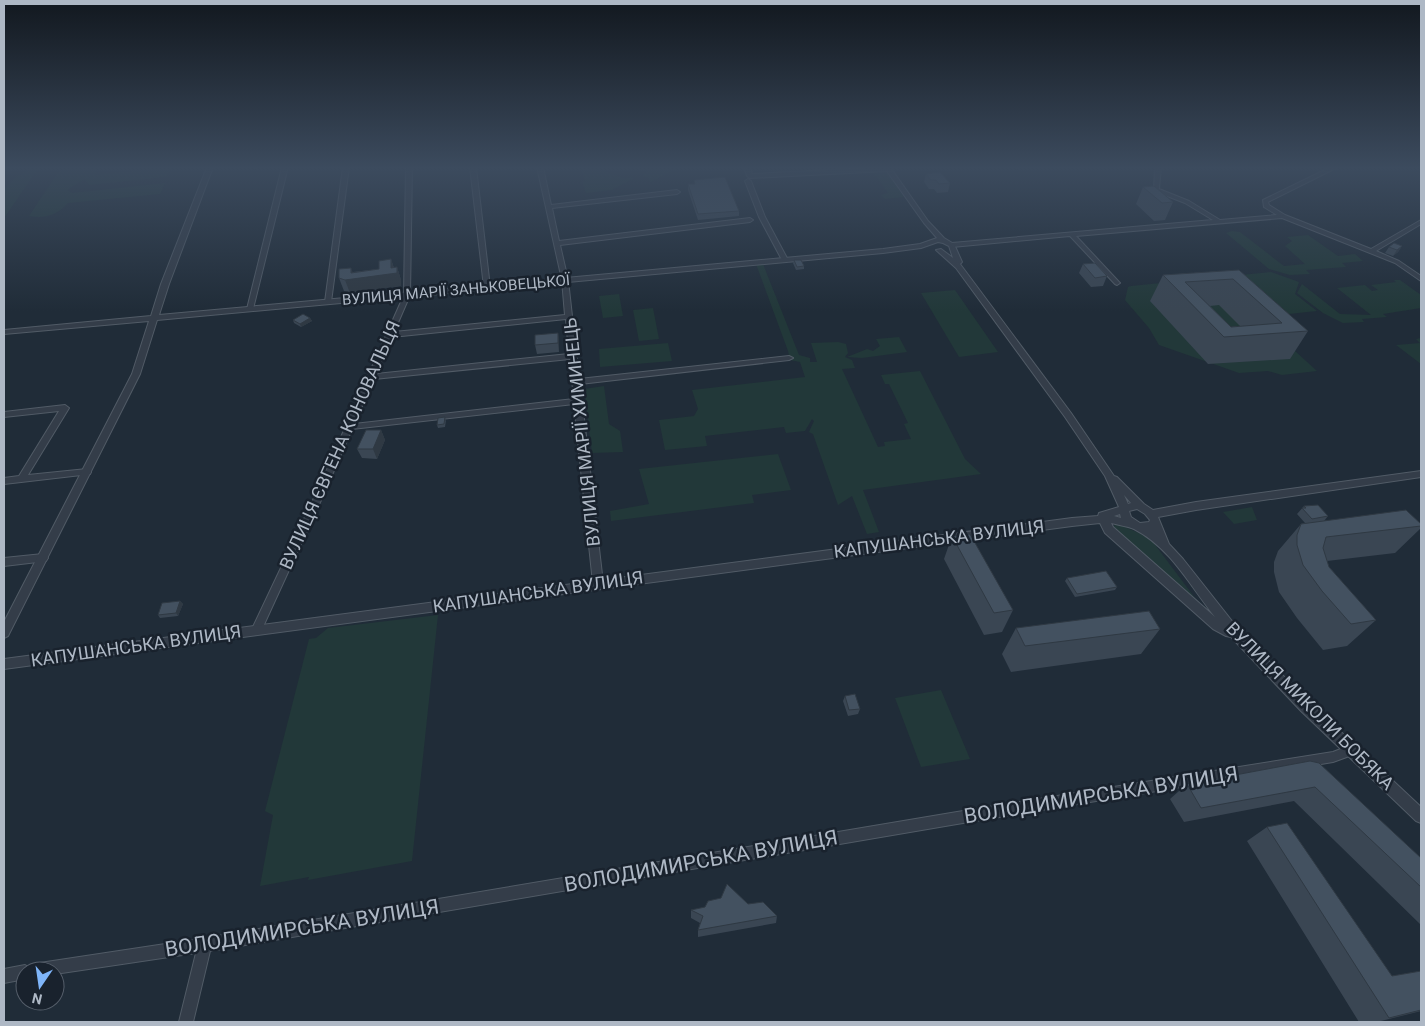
<svg xmlns="http://www.w3.org/2000/svg" width="1425" height="1026" font-family="Roboto,sans-serif">
	<style>
		.green { fill: #223839 }
		.lines { fill: none; stroke-linecap: round; stroke-linejoin: round }
		.minor-casing { stroke: #515b66; stroke-width: 2 }
		.tertiary-casing { stroke: #515b66; stroke-width: 2 }
		.minor { fill: #343d49; fill-rule: evenodd }
		.tertiary { fill: #343d49; fill-rule: evenodd }
		.wall { fill: #3a4653; fill-rule: evenodd }
		.shaded-wall { fill: #2f3943 }
		.building { fill: #435160; stroke: #2f3943; fill-rule: evenodd }
		.labels { text-anchor: middle; stroke-width: 5; stroke-linejoin: round; paint-order: stroke }
		.far-street-label { font-size: 15px; fill: #aeb8c5; stroke: #19222d }
		.street-label { font-size: 18px; fill: #aeb8c5; stroke: #19222d }
		.near-street-label { font-size: 21px; fill: #aeb8c5; stroke: #19222d }
	</style>
	<rect width="100%" height="100%" fill="#202c38"/>
	<path class="green" d="M50 167 38 169 4 218V190L8 185 16 177 32 168Z
		M65 167H98L95 175 172 167 166 177 89 185 85 179 67 190 72 193 165 183 160 194 68 203C57 215 46 219 29 216L57 174Z
		M578 167H593L626 179 630 177 634 178 612 190 586 193 582 182 585 181 580 167Z
		M632 167H680L651 182 649 178 643 176 647 172Z
		M872 171H886L904 197 885 199 881 195 888 193Z
		M1232 231 1240 232 1284 266 1305 264 1285 246 1292 241 1287 237 1308 235 1338 256 1355 254 1363 261 1342 263 1346 267 1306 270 1310 274 1290 275 1269 269 1226 233Z
		M756 264H763L799 355 810 358V362H817L811 343 838 342 846 344 848 353 845 357 852 360 855 368 842 369 878 447 885 446 884 442 911 439 904 424 908 423 889 384H885L881 375 920 371 965 459 981 474 863 490 879 532 867 534 852 496 838 505 813 434 809 432 814 421 812 419 805 431 786 433 784 427 705 436 707 446 665 450 659 420 694 416 698 409 692 390 805 377 800 362 790 360 788 351Z
		M1271 272 1299 282 1295 294 1317 311 1270 316 1262 321 1317 371 1282 375 1268 371 1239 373 1159 345 1149 328 1125 300 1128 287 1131 286Z
		M1394 280H1400L1421 295V308L1383 314 1387 317 1362 319 1364 322 1343 323 1323 313 1297 293 1302 284 1340 314 1371 315 1337 288 1365 285 1372 291 1378 290 1371 285 1396 282Z
		M955 290 998 352 959 357 921 293Z
		M619 294 623 316 603 318 599 296Z
		M653 308 659 339 639 341 633 310Z
		M899 337 907 352 862 358 847 357 867 349 873 351 880 346 876 339Z
		M1421 338V364L1396 345 1420 343 1416 339Z
		M668 343 672 361 600 367 599 349Z
		M604 386 609 424 620 431 623 452 592 453 584 389Z
		M778 454 791 490 752 495 754 503 611 521 610 511 649 504 639 469Z
		M1252 507 1257 520 1234 524 1223 512Z
		M1115 524 1123 526 1150 538 1201 606 1113 529Z
		M438 615 412 861 308 880 309 877 260 886 273 815 265 811 309 639 316 638 328 628Z
		M941 690 970 759 921 767 895 698Z"/>
	<g class="lines">
		<g class="minor-casing">
			<path id="minor" d="M282 167H288L253 309 250 311 247 309Z
				M343 167H349L331 302 328 304 325 302Z
				M406 167H412L410 295 394 332 565 315 562 280 537 167H543L551 205 677 190 680 192 677 194 552 208 559 241 750 218 753 220 750 222 560 245 568 280 579 379 789 356 793 358 789 360 580 384 603 583 601 586 598 587 595 586 593 583 574 404 352 429 322 498 262 629 261 632 257 633 253 632 252 629 314 498 404 295ZM566 319 569 354 376 374 392 337ZM570 359 574 399 354 424 374 379Z
				M470 167H476L490 287 487 289 484 287Z
				M744 167H750L752 174 888 167 891 169 888 171 750 178 747 176Z
				M1155 167H1161L1159 189 1189 201 1220 220 1277 215 1264 207 1263 200 1331 167H1338L1268 202 1269 205 1285 215 1371 249 1421 220V224L1376 251 1399 261 1421 276V281L1395 263 1282 218 1076 236 1119 282 1120 283 1117 285 1115 284 1070 236 952 247 949 245 952 243 1213 220 1185 203 1154 191Z
				M748 179 751 181 765 217 788 260 787 261 782 260 759 217 745 181Z
				M65 405 69 408 28 475 87 469 90 470 91 472 90 474 4 484V478L19 476 59 411 4 417V412Z
				M43 554 46 555 48 558 46 561 4 566V558Z
				M1351 745 1355 746 1357 750 1355 754 1333 762 957 824 210 951 193 1022H179L196 953 55 974V971H25V979L4 983V969L25 965 28 967 33 964 205 938 957 812 1333 752Z"/>
		</g>
		<g class="tertiary-casing">
			<path id="tertiary" d="M207 167H213L169 284 159 315 883 249 920 244 937 238 924 223 884 167H890L928 221 944 238 954 244 962 262 960 264 1071 413 1114 476 1117 477 1144 504 1153 510 1196 502 1421 471V477L1196 510 1158 517 1169 544 1183 559 1243 635 1310 703 1421 807V823L1416 821 1301 711 1231 637 1226 636 1213 629 1105 533 1100 523 1072 526 4 669V659L1072 518 1098 516 1099 513 1119 507 1105 476 1065 417 956 268 936 250 941 249 953 258 949 246 943 243 938 242 921 248 883 253 157 320 140 374 8 636 4 638V622L132 374 149 321 4 334V330L151 316 161 284ZM1124 495 1131 503 1128 504ZM1137 509 1145 514 1150 520 1149 522 1140 523 1131 517 1129 511ZM1120 514 1121 518 1114 516ZM1111 523C1118 525 1127 526 1134 529 1170 547 1191 587 1215 617L1113 527Z"/>
		</g>
		<use href="#minor" class="minor"/>
		<use href="#tertiary" class="tertiary"/>
	</g>
	<path class="wall" d="M926 174 950 183 948 192 937 193 934 189H929L924 182Z
		M694 180 739 211V216L698 220 688 190V184H694Z
		M1143 187 1173 202 1165 220 1154 221 1136 204Z
		M1402 246 1398 252 1393 256 1385 253 1389 247Z
		M391 259 394 268 397 267 401 280V286L350 293 344 291 339 278 353 272 379 269Z
		M794 260 804 266V269L796 270 793 263Z
		M1083 264 1107 276 1103 286 1091 287 1079 273Z
		M1239 270 1308 331 1290 359 1208 364 1150 301 1163 275ZM1219 305 1240 326 1231 327 1210 306Z
		M310 318 312 321 301 327 294 323 293 320Z
		M558 333 559 343V352L537 354 535 345Z
		M446 420 445 427 438 428 437 425Z
		M381 430 385 440 377 459 362 458 357 449Z
		M1304 506 1328 516 1324 521 1421 524V528L1395 553 1327 561 1329 567 1376 620 1347 646 1323 650 1297 618 1279 592 1274 572V562L1278 551 1301 524 1305 523 1297 514Z
		M952 536 1013 610 1002 632 984 635 944 559Z
		M1067 578 1117 587 1115 590 1075 597 1065 581Z
		M180 601 183 604 178 616 160 618 158 615Z
		M1016 628 1160 629 1141 654 1011 672 1002 654Z
		M845 696 860 709 858 714 848 716 843 701Z
		M1310 761 1421 858V925L1294 801 1184 822 1170 799 1187 784Z
		M1267 827 1392 976 1421 971V1011L1377 1022H1359L1247 841Z
		M748 904 777 916 776 923 698 937V930L700 923 691 918V910Z"/>
	<path class="shaded-wall" d="M1402 246 1398 252 1393 256 1397 250Z
		M391 259 395 272 397 267 401 280V286L350 293 345 280 351 273V268L355 278 391 268Z
		M310 318 312 321 301 327 300 324Z
		M558 333 559 343V352L558 343Z
		M381 430 385 440 377 459 373 449Z
		M180 601 183 604 178 616 176 613Z"/>
	<path class="building" d="M940 172 950 183 939 184 936 180H931L926 174Z
		M725 177 739 211 698 214 688 184H695L694 180Z
		M1154 186 1173 202 1162 203 1143 187Z
		M1394 243 1402 246 1397 250 1389 247Z
		M391 259V268L397 267V273L345 280 339 278V269L351 268V273L379 269V261Z
		M794 260H801L804 266 797 267Z
		M1095 263 1107 276 1095 278 1083 264Z
		M1239 270 1308 331 1224 337 1163 275ZM1233 279 1282 323 1231 327 1185 282Z
		M303 314 310 318 300 324 293 320Z
		M558 333V343L535 345V335Z
		M445 417 444 424 437 425 438 418Z
		M366 430H381L373 449H357Z
		M1318 505 1328 516 1312 519 1302 508H1306L1304 506Z
		M1406 510 1421 524V526L1326 537 1323 548 1329 567 1376 620 1351 624 1322 591 1303 565 1297 545V535L1301 524Z
		M970 534 1013 610 994 613 952 536Z
		M1106 571 1117 587 1077 594 1067 578Z
		M180 601 176 613 158 615 162 603Z
		M1149 611 1160 629 1025 646 1016 628Z
		M855 694 860 709 849 710 845 696Z
		M1310 761 1319 763 1421 858V887L1315 787 1201 808 1187 784Z
		M1287 823 1392 976 1421 971V1010L1389 1018 1267 827Z
		M727 884 748 904 763 902 777 916 698 930 703 916 691 910 705 907 708 901 721 898Z"/>
	<linearGradient id="sky" x2="0" y2="1"><stop stop-color="#12181f"/><stop offset="0.54" stop-color="#3c4b5e"/><stop offset="1" stop-color="#3c4b5e" stop-opacity="0"/></linearGradient>
	<rect width="1425" height="311" fill="url(#sky)"/>
	<g class="labels">
		<g class="far-street-label">
			<text transform="translate(456 290) rotate(-5)" y="5">ВУЛИЦЯ МАРІЇ ЗАНЬКОВЕЦЬКОЇ</text>
		</g>
		<g class="street-label">
			<text transform="translate(582 432) rotate(-96)" y="6">ВУЛИЦЯ МАРІЇ ХИМИНЕЦЬ</text>
			<text transform="translate(340 445) rotate(-66)" y="6">ВУЛИЦЯ ЄВГЕНА КОНОВАЛЬЦЯ</text>
			<text transform="translate(939 539) rotate(-7)" y="6">КАПУШАНСЬКА ВУЛИЦЯ</text>
			<text transform="translate(538 592) rotate(-8)" y="6">КАПУШАНСЬКА ВУЛИЦЯ</text>
			<text transform="translate(136 646) rotate(-8)" y="6">КАПУШАНСЬКА ВУЛИЦЯ</text>
			<text transform="translate(1310 706) rotate(45)" y="6">ВУЛИЦЯ МИКОЛИ БОБЯКА</text>
		</g>
		<g class="near-street-label">
			<text transform="translate(1101 795) rotate(-9)" y="7">ВОЛОДИМИРСЬКА ВУЛИЦЯ</text>
			<text transform="translate(701 861) rotate(-10)" y="7">ВОЛОДИМИРСЬКА ВУЛИЦЯ</text>
			<text transform="translate(302 928) rotate(-9)" y="7">ВОЛОДИМИРСЬКА ВУЛИЦЯ</text>
		</g>
	</g>
	<rect width="1425" height="1026" fill="none" stroke="#aeb8c5" stroke-width="10"/>
	<g transform="translate(40 986) rotate(193)"><circle r="24" fill="#19222d" stroke="#555e6a"/>
	<path d="M0-4L9 19L0 12L-9 19Z" fill="#7fb5f9"/>
	<text y="-8" font-size="14" font-weight="bold" text-anchor="middle" fill="#aeb8c5">N</text>
	</g>
</svg>
